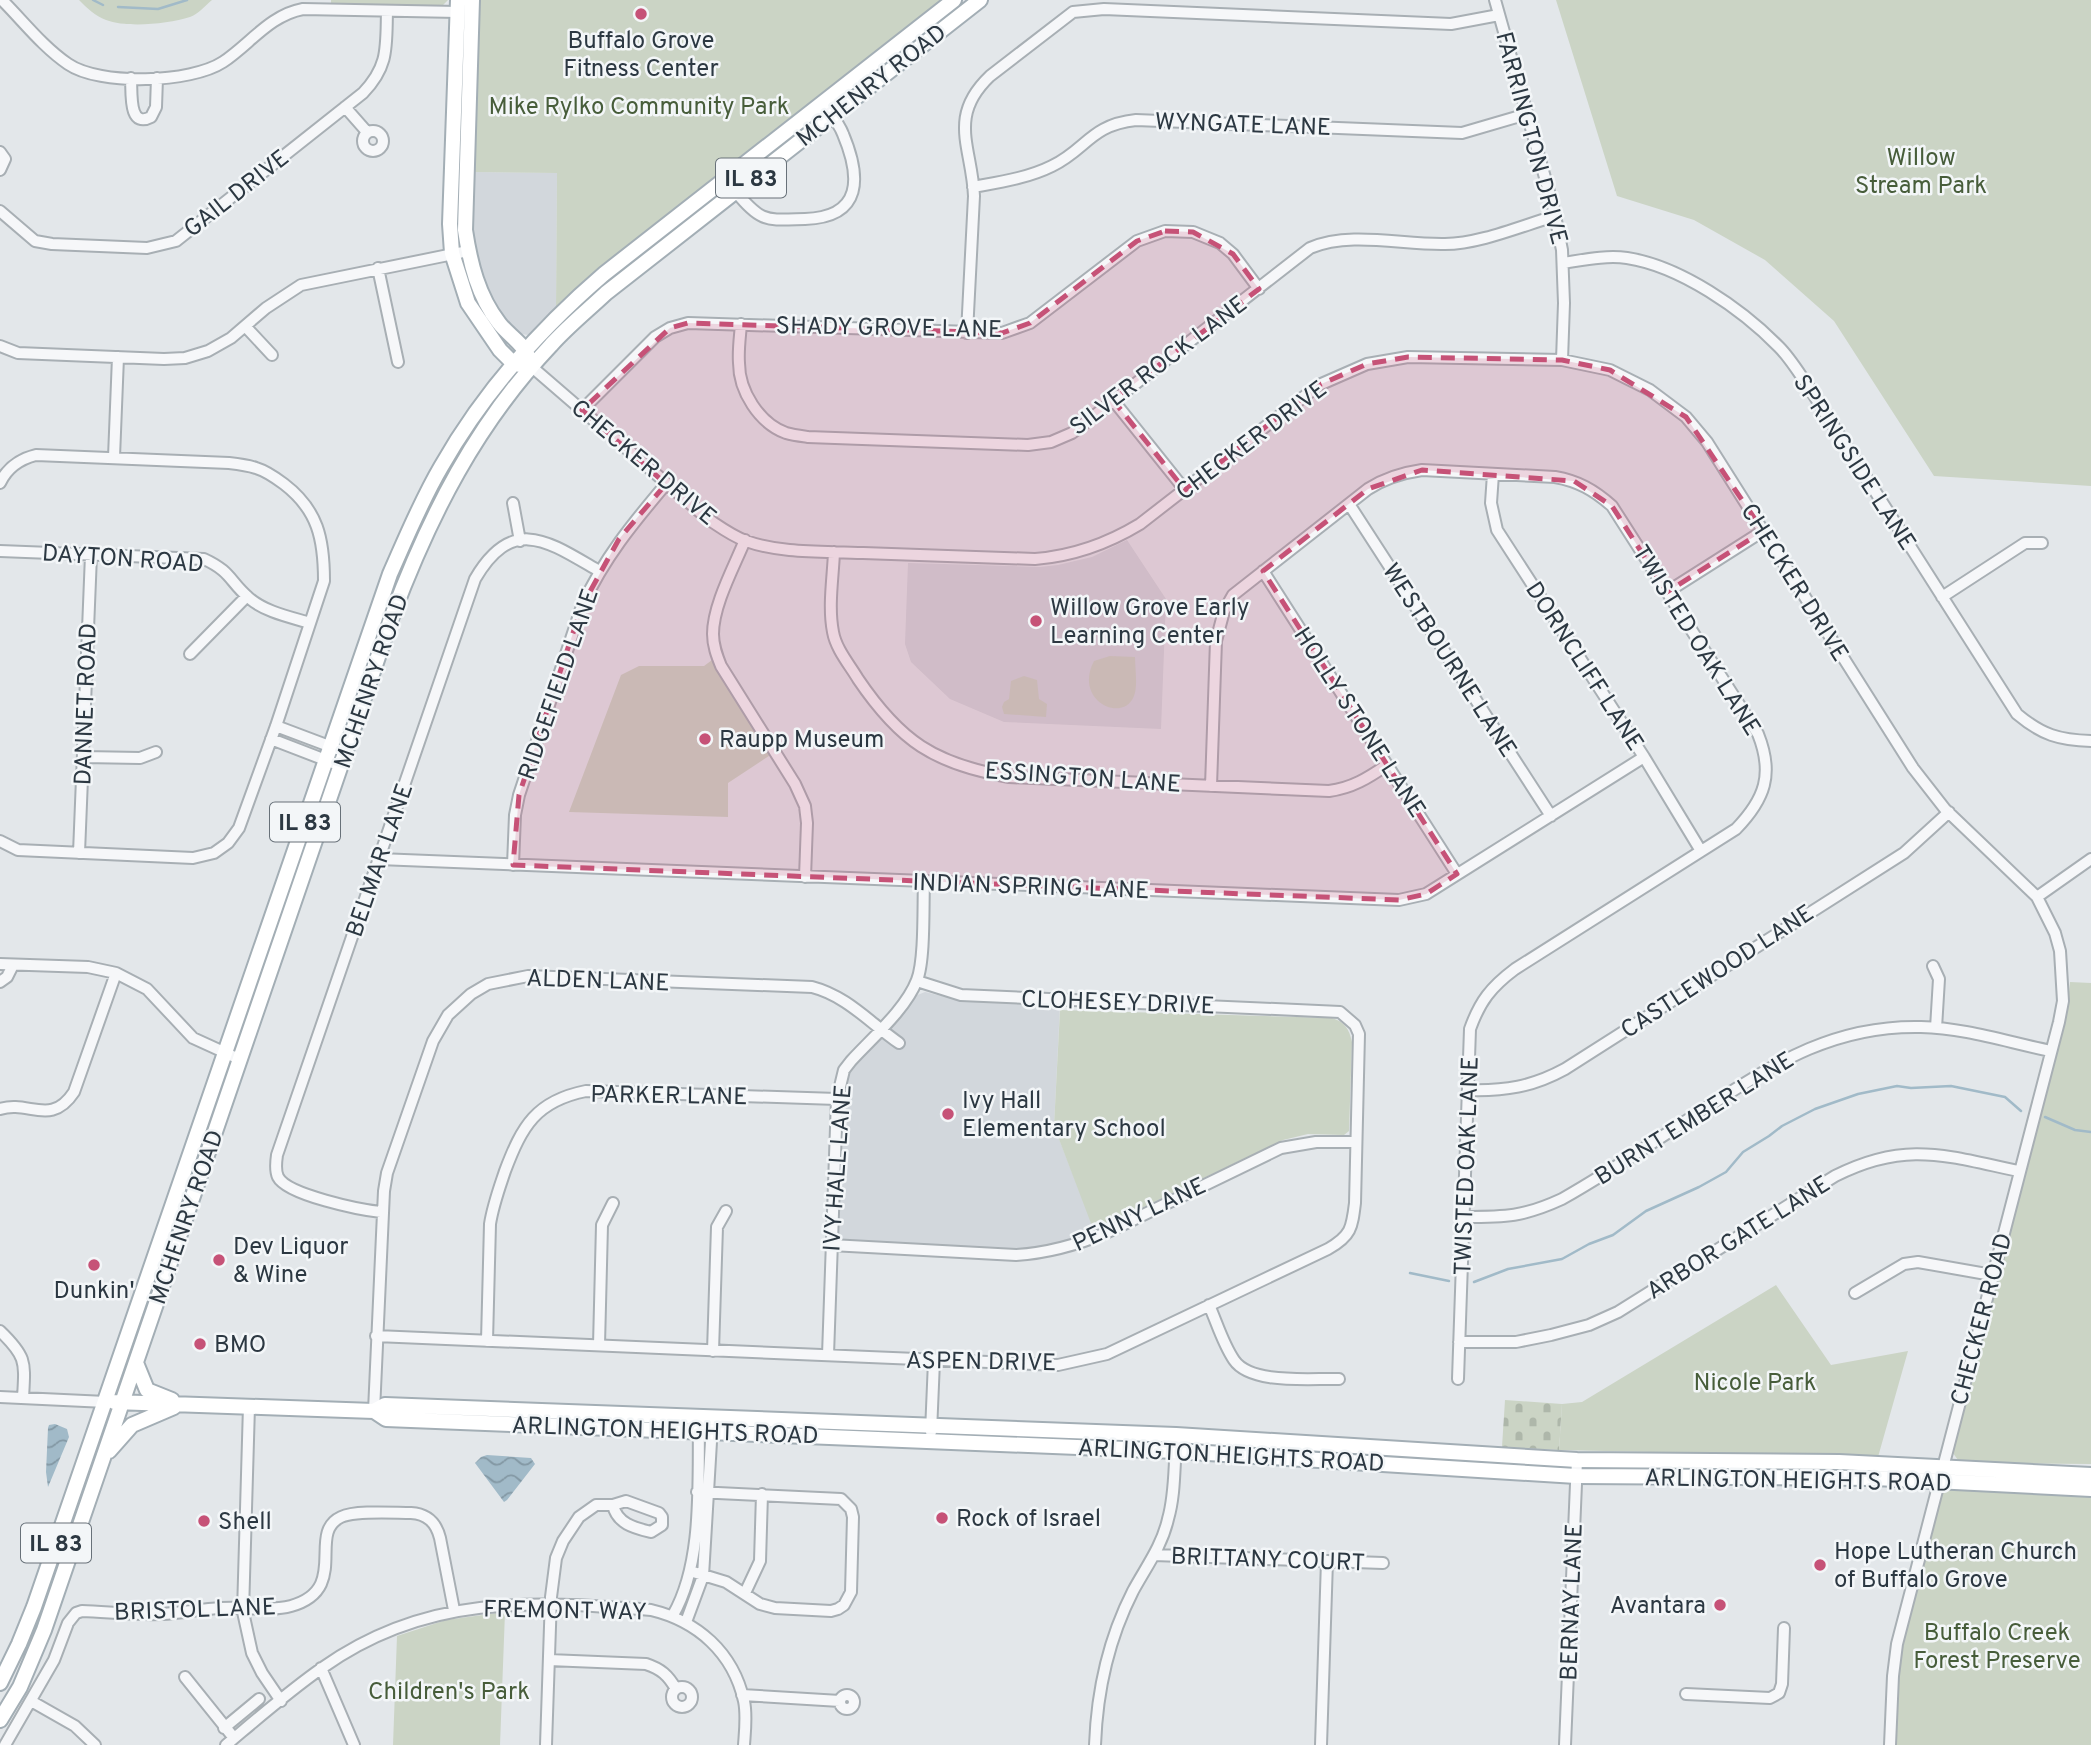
<svg xmlns="http://www.w3.org/2000/svg" width="2091" height="1745" font-family="Overpass,sans-serif">
	<style>
		.built { fill: #d2d7dc }
		.cemetery { fill: url(#cemetery-stones) }
		.green { fill: #cbd4c5 }
		.water { fill: url(#water-waves) }
		.lines { fill: none; stroke-linecap: round; stroke-linejoin: round }
		.stream { stroke: #a1bac8; stroke-width: 2.5 }
		.minor-casing { stroke: #a8afb4; stroke-width: 14 }
		.major-casing { stroke: #a3aeb5; stroke-width: 18 }
		.minor { stroke: #f6f7f9; stroke-width: 10 }
		.major { stroke: #fff; stroke-width: 14 }
		.marked { fill: #c65277; fill-opacity: 0.2; stroke: #c65277; stroke-width: 5; stroke-dasharray: 14 9; stroke-linejoin: round }
		.poi-dot { fill: #c65277; stroke: #f3f6f8; stroke-width: 2.5 }
		.labels { text-anchor: middle; stroke-width: 5; stroke-linejoin: round; paint-order: stroke }
		.shield { fill: #f3f6f8; stroke: #687179; stroke-width: 2 }
		.shield-label { font-size: 23px; font-weight: bold; fill: #2c3842 }
		.poi-label { font-size: 24px; fill: #2c3842; stroke: #f3f6f8; text-anchor: start }
		.street-label { font-size: 24px; fill: #2c3842; stroke: #f3f6f8 }
		.park-label { font-size: 24px; fill: #475d3a; stroke: #f3f6f8 }
	</style>
	<defs>
		<pattern id="cemetery-stones" width="16" height="16" patternUnits="userSpaceOnUse" patternTransform="scale(1.75)"><rect width="16" height="16" fill="#cbd4c5"/><path d="M2 7V4a2 2 0 0 1 4 0v3zM10 15v-3a2 2 0 0 1 4 0v3z" fill="#aeb7aa"/></pattern>
		<pattern id="water-waves" width="16" height="10" patternUnits="userSpaceOnUse" patternTransform="scale(1.75)"><rect width="16" height="10" fill="#a1bac8"/><path d="M0 5q4-4 8 0t8 0" fill="none" stroke="#8398a4"/></pattern>
	</defs>
	<rect width="100%" height="100%" fill="#e3e7ea"/>
	<path class="built" d="M472 172 557 173 556 309 528 335 516 333 509 328 486 291 477 268 472 234Z
		M1127 540 1166 599 1161 729 1004 722 950 699 911 662 905 644 908 563 1040 567 1058 565 1092 557Z
		M925 992 958 1000 1060 1005 1054 1126 1095 1231 1067 1242 1032 1249 844 1242 838 1238 841 1103 848 1074 915 996Z"/>
	<path class="cemetery" d="M1505 1400 1562 1404 1559 1450 1502 1447Z"/>
	<path class="green" d="M79 0H212C205 6 198 14 190 17 168 24 127 28 106 20 95 16 87 8 79 0Z
		M331 0H448L441 7 331 5Z
		M477 0H946L556 309 557 173 472 172Z
		M1556 0H2091V486L1934 476 1834 321 1765 260 1694 220 1617 196Z
		M1110 656 1135 657C1135 668 1138 686 1134 696 1123 724 1073 701 1094 661Z
		M712 660 772 754 728 783V817L569 812 621 675 639 666H704Z
		M1024 676 1037 680 1039 699 1047 704 1046 717 1004 714 1002 707 1004 702 1009 699 1011 681Z
		M2070 982 2091 983V1464L1960 1463 1953 1453 2053 1070 2067 1011Z
		M1060 1010 1332 1018C1345 1022 1349 1029 1352 1042L1349 1131 1344 1135 1308 1134 1283 1140 1104 1226H1092L1054 1126Z
		M1776 1285 1831 1365 1908 1351 1878 1457 1559 1450 1562 1404 1582 1402Z
		M1964 1488 2091 1495V1745H1893C1897 1653 1913 1575 1944 1489Z
		M505 1612 500 1745H393L397 1636 446 1620Z"/>
	<path class="water" d="M55 1424 67 1429 69 1437 48 1487 46 1472 48 1428 49 1425Z
		M487 1455 531 1458 535 1464 507 1500 504 1502 475 1463 481 1457Z"/>
	<g class="lines">
		<path class="stream" d="M93 0 103 5
			M118 7 158 9 187 0
			M2045 1117 2075 1130 2091 1132
			M1410 1273 1449 1281
			M1474 1282 1508 1269 1562 1259 1589 1244 1613 1235 1646 1211 1699 1187 1726 1172 1743 1152 1769 1136 1782 1126 1815 1109 1858 1094 1897 1086 1911 1088 1951 1086 2005 1097 2021 1111"/>
		<g class="minor-casing">
			<path id="minor" d="M2 0C23 21 43 47 68 64 100 86 191 83 223 62 250 44 270 15 303 9L458 12
				M1495 0 1553 206 1562 250 1564 303 1562 360
				M131 78C132 92 128 129 151 117L156 107 157 78
				M345 107 367 132
				M363 141a10 10 0 1 1 20 0a10 10 0 1 1-20 0Z
				M0 152 5 159 0 170
				M973 187C1000 182 1028 178 1052 166 1087 149 1090 125 1136 120L1462 133 1527 114
				M735 191C762 223 765 220 805 219 863 217 861 177 843 134 839 123 829 112 822 102
				M0 211 35 241 52 244 147 248 176 241 363 93C389 66 386 47 387 11
				M1563 263C1583 260 1606 255 1627 258 1680 266 1742 309 1779 347 1790 358 1799 373 1808 386L2017 714C2042 735 2059 740 2091 741
				M378 268 398 362
				M741 324C740 337 738 350 739 363 739 391 759 423 786 433 793 435 801 436 808 437L1028 445 1051 442 1072 433 1310 248C1351 231 1401 245 1445 244 1479 244 1521 226 1555 216
				M245 326 272 355
				M967 333 974 196C972 147 947 117 990 76L1073 12 1104 9 1451 24 1499 15
				M0 346 18 353 164 359 185 358 208 351 231 338 266 308 301 285 468 251
				M532 367 708 519C720 527 732 536 746 541 782 554 825 551 863 553 920 555 977 557 1035 559 1074 556 1107 544 1140 524L1319 385 1367 364 1408 357 1562 360 1610 370 1650 390 1686 417 1707 442 1913 768 1945 809 2037 897 2055 933 2060 951 2063 1001 2059 1022 1897 1644 1893 1676 1890 1745
				M1113 400 1185 490
				M582 410 655 337 670 328 688 323 1002 333 1030 323 1137 241 1165 231 1193 232 1220 243 1233 254 1259 289
				M114 457 118 357
				M1493 474 1491 503 1497 530 1644 757 1701 851
				M0 483C7 468 20 459 36 455L229 463C238 464 247 465 256 468 266 471 276 478 284 484 318 510 324 539 324 581L276 726 239 828 228 843 214 853 193 858 18 850 0 841
				M513 503 520 541
				M1349 504 1551 816
				M745 540C734 567 713 605 713 634 713 646 717 656 721 666L795 784 805 806 807 823 805 877
				M0 551 204 559C232 572 229 581 249 598 265 612 290 617 310 623
				M834 552C833 578 828 606 833 632 836 649 849 664 858 679 900 741 934 764 1009 777L1329 791C1352 788 1368 778 1387 765
				M1263 571 1457 874
				M1667 592 1763 531
				M1942 597 2025 543H2042
				M190 654 247 596
				M276 726 337 749
				M271 739 341 766
				M84 757 140 758 156 752
				M1211 786 1216 641 1224 611 1233 595 1368 489C1385 478 1401 473 1422 470L1555 477C1578 481 1594 490 1612 506L1758 734C1774 774 1765 799 1736 829L1515 969C1491 987 1480 1001 1470 1029L1458 1379
				M79 853 91 555
				M379 859 1399 900 1426 894 1644 757
				M513 865 515 815 519 795 582 606C604 558 633 523 666 484
				M2037 897 2091 859
				M0 964 88 967 116 973 147 989 193 1038 239 1059
				M1933 966 1939 979 1936 1028
				M0 982 7 977 13 965
				M1468 1090C1505 1091 1532 1087 1565 1069L1904 853 1949 812
				M0 1109C29 1100 51 1127 74 1092L116 973
				M381 1212C361 1210 287 1195 278 1177 275 1171 276 1162 277 1155L475 579C513 514 549 542 599 571
				M1464 1217C1506 1217 1523 1217 1562 1199 1610 1172 1655 1141 1701 1111 1773 1065 1831 1025 1921 1027 1965 1028 2007 1042 2051 1051
				M831 1245 1016 1255C1049 1253 1077 1245 1108 1232L1281 1148 1316 1142H1356
				M1855 1293 1904 1264 1918 1262 1992 1275
				M1209 1305C1217 1323 1223 1344 1234 1360 1251 1385 1311 1378 1339 1379
				M0 1331C27 1357 25 1362 23 1398
				M376 1336 1058 1365 1107 1354 1328 1249C1351 1236 1352 1228 1355 1203L1359 1034 1355 1025 1340 1012 961 995 917 981
				M487 1341 490 1224C493 1205 499 1189 505 1171 522 1126 536 1101 586 1091L837 1099
				M1459 1342H1516L1551 1335 1589 1325 1618 1312 1835 1176C1906 1140 1946 1156 2019 1171
				M599 1345 602 1225 613 1203
				M713 1351 717 1227 726 1211
				M828 1355 837 1099 844 1070 851 1061C872 1038 906 1009 917 980 925 960 923 905 924 881
				M0 1397 106 1402
				M249 1406 243 1612 252 1653 262 1673 281 1701
				M374 1411 384 1191 387 1173 433 1041 448 1015 471 994 488 984 528 976 812 987C847 996 870 1023 899 1043
				M931 1432 934 1361
				M1154 1555 1383 1563
				M690 1571 726 1582 760 1604 775 1608 831 1611 838 1609 844 1605 851 1592 853 1517 851 1509 841 1499 697 1492
				M745 1593 760 1561 762 1494
				M673 1615C703 1563 698 1485 699 1425
				M686 1622 703 1576 712 1425
				M549 1660 646 1664C661 1669 668 1675 676 1689
				M321 1668 354 1745
				M185 1677 234 1738
				M672 1697a10 10 0 1 1 20 0a10 10 0 1 1-20 0Z
				M1686 1694 1770 1698 1779 1693 1782 1684 1784 1628
				M840 1702a7 7 0 1 1 14 0a7 7 0 1 1-14 0Z
				M742 1695 840 1701
				M31 1701 75 1726 95 1745
				M224 1728 259 1699
				M5 1745 54 1660 68 1623 76 1613 82 1611C109 1612 136 1615 162 1614 182 1613 201 1609 221 1608 244 1606 269 1612 291 1606 351 1589 306 1533 341 1517 356 1510 394 1513 411 1513 427 1514 436 1522 440 1538L454 1610
				M226 1745C257 1719 289 1691 322 1668 426 1594 530 1601 651 1610 697 1621 733 1652 744 1701 747 1715 745 1731 744 1745
				M546 1745 551 1597 556 1558 563 1541 579 1517 596 1505H613L626 1501 659 1513 662 1517V1525L651 1532C635 1528 617 1524 613 1505
				M1095 1745C1097 1690 1108 1640 1133 1591 1146 1567 1162 1546 1168 1519 1175 1495 1174 1469 1176 1445
				M1321 1745 1327 1561
				M1565 1745 1577 1460"/>
		</g>
		<g class="major-casing">
			<path id="major" d="M458 0 450 224 452 253 468 303 500 350 513 363 520 365
				M472 0 465 230C470 263 478 296 499 323 507 334 523 343 528 356
				M136 1363 147 1390 172 1400
				M114 1402 374 1411 386 1419 1175 1451 1576 1476 1875 1478 2091 1489
				M374 1411 385 1405 1176 1435 1577 1460 1839 1462 2091 1475
				M109 1451 132 1425 174 1407
				M0 1683 19 1644 34 1607 390 574C406 538 421 501 441 467 483 393 540 329 604 274L954 0
				M0 1720 20 1687 44 1630 392 616C430 515 476 424 551 345 568 326 588 310 606 293L980 0"/>
		</g>
		<use href="#minor" class="minor"/>
		<use href="#major" class="major"/>
	</g>
	<path class="marked" d="M1165 231 1193 232 1233 254 1259 289 1113 400 1185 490 1319 385 1367 364 1408 357 1562 360 1610 370 1686 417 1763 531 1667 592 1612 506 1574 481 1422 470 1368 489 1263 571 1457 874 1426 894 1399 900 513 865 519 795 582 606 619 539 666 484 582 410 670 328 688 323 1002 333 1030 323 1137 241Z"/>
	<g class="poi-dot">
		<circle cx="641" cy="14" r="7"/>
		<circle cx="1036" cy="621" r="7"/>
		<circle cx="705" cy="739" r="7"/>
		<circle cx="948" cy="1114" r="7"/>
		<circle cx="219" cy="1260" r="7"/>
		<circle cx="94" cy="1265" r="7"/>
		<circle cx="200" cy="1344" r="7"/>
		<circle cx="942" cy="1518" r="7"/>
		<circle cx="204" cy="1521" r="7"/>
		<circle cx="1820" cy="1565" r="7"/>
		<circle cx="1720" cy="1605" r="7"/>
	</g>
	<g class="labels">
		<g class="shield">
			<rect x="716" y="158.5" width="70" height="39" rx="5"/>
			<rect x="270" y="802.5" width="70" height="39" rx="5"/>
			<rect x="21" y="1523.5" width="70" height="39" rx="5"/>
		</g>
		<g class="shield-label">
			<text x="751" y="186">IL 83</text>
			<text x="305" y="830">IL 83</text>
			<text x="56" y="1551">IL 83</text>
		</g>
		<g class="poi-label">
			<text x="641" y="48" text-anchor="middle">Buffalo Grove<tspan x="641" dy="28">Fitness Center</tspan></text>
			<text x="1050" y="615">Willow Grove Early<tspan x="1050" dy="28">Learning Center</tspan></text>
			<text x="719" y="747">Raupp Museum</text>
			<text x="962" y="1108">Ivy Hall<tspan x="962" dy="28">Elementary School</tspan></text>
			<text x="233" y="1254">Dev Liquor<tspan x="233" dy="28">&amp; Wine</tspan></text>
			<text x="94" y="1298" text-anchor="middle">Dunkin'</text>
			<text x="214" y="1352">BMO</text>
			<text x="956" y="1526">Rock of Israel</text>
			<text x="218" y="1529">Shell</text>
			<text x="1834" y="1559">Hope Lutheran Church<tspan x="1834" dy="28">of Buffalo Grove</tspan></text>
			<text x="1706" y="1613" text-anchor="end">Avantara</text>
		</g>
		<g class="street-label">
			<text transform="translate(871 85) rotate(-38)" y="8">MCHENRY ROAD</text>
			<text transform="translate(1243 124) rotate(2)" y="8">WYNGATE LANE</text>
			<text transform="translate(1532 138) rotate(75)" y="8">FARRINGTON DRIVE</text>
			<text transform="translate(236 193) rotate(-38)" y="8">GAIL DRIVE</text>
			<text transform="translate(889 327) rotate(1)" y="8">SHADY GROVE LANE</text>
			<text transform="translate(1158 365) rotate(-37)" y="8">SILVER ROCK LANE</text>
			<text transform="translate(1251 440) rotate(-37)" y="8">CHECKER DRIVE</text>
			<text transform="translate(644 462) rotate(40)" y="8">CHECKER DRIVE</text>
			<text transform="translate(1855 462) rotate(57)" y="8">SPRINGSIDE LANE</text>
			<text transform="translate(123 558) rotate(4)" y="8">DAYTON ROAD</text>
			<text transform="translate(1795 582) rotate(58)" y="8">CHECKER DRIVE</text>
			<text transform="translate(1697 640) rotate(58)" y="8">TWISTED OAK LANE</text>
			<text transform="translate(1450 660) rotate(57)" y="8">WESTBOURNE LANE</text>
			<text transform="translate(1585 666) rotate(57)" y="8">DORNCLIFF LANE</text>
			<text transform="translate(371 681) rotate(-71)" y="8">MCHENRY ROAD</text>
			<text transform="translate(558 684) rotate(-71)" y="8">RIDGEFIELD LANE</text>
			<text transform="translate(85 704) rotate(-88)" y="8">DANNET ROAD</text>
			<text transform="translate(1360 722) rotate(57)" y="8">HOLLY STONE LANE</text>
			<text transform="translate(1083 777) rotate(4)" y="8">ESSINGTON LANE</text>
			<text transform="translate(379 860) rotate(-71)" y="8">BELMAR LANE</text>
			<text transform="translate(1031 886) rotate(2)" y="8">INDIAN SPRING LANE</text>
			<text transform="translate(1717 971) rotate(-33)" y="8">CASTLEWOOD LANE</text>
			<text transform="translate(598 980) rotate(2)" y="8">ALDEN LANE</text>
			<text transform="translate(1118 1002) rotate(2)" y="8">CLOHESEY DRIVE</text>
			<text transform="translate(669 1095) rotate(1)" y="8">PARKER LANE</text>
			<text transform="translate(1694 1118) rotate(-32)" y="8">BURNT EMBER LANE</text>
			<text transform="translate(1466 1166) rotate(-88)" y="8">TWISTED OAK LANE</text>
			<text transform="translate(837 1168) rotate(-86)" y="8">IVY HALL LANE</text>
			<text transform="translate(1139 1214) rotate(-25)" y="8">PENNY LANE</text>
			<text transform="translate(186 1217) rotate(-71)" y="8">MCHENRY ROAD</text>
			<text transform="translate(1738 1237) rotate(-32)" y="8">ARBOR GATE LANE</text>
			<text transform="translate(1981 1319) rotate(-75)" y="8">CHECKER ROAD</text>
			<text transform="translate(981 1361) rotate(1)" y="8">ASPEN DRIVE</text>
			<text transform="translate(665 1430) rotate(2)" y="8">ARLINGTON HEIGHTS ROAD</text>
			<text transform="translate(1231 1455) rotate(3)" y="8">ARLINGTON HEIGHTS ROAD</text>
			<text transform="translate(1798 1480) rotate(1)" y="8">ARLINGTON HEIGHTS ROAD</text>
			<text transform="translate(1268 1559) rotate(2)" y="8">BRITTANY COURT</text>
			<text transform="translate(1571 1602) rotate(-88)" y="8">BERNAY LANE</text>
			<text transform="translate(195 1609) rotate(-2)" y="8">BRISTOL LANE</text>
			<text transform="translate(565 1610) rotate(1)" y="8">FREMONT WAY</text>
		</g>
		<g class="park-label">
			<text x="639" y="114">Mike Rylko Community Park</text>
			<text x="1921" y="165">Willow<tspan x="1921" dy="28">Stream Park</tspan></text>
			<text x="1755" y="1390">Nicole Park</text>
			<text x="1997" y="1640">Buffalo Creek<tspan x="1997" dy="28">Forest Preserve</tspan></text>
			<text x="449" y="1699">Children's Park</text>
		</g>
	</g>
</svg>
